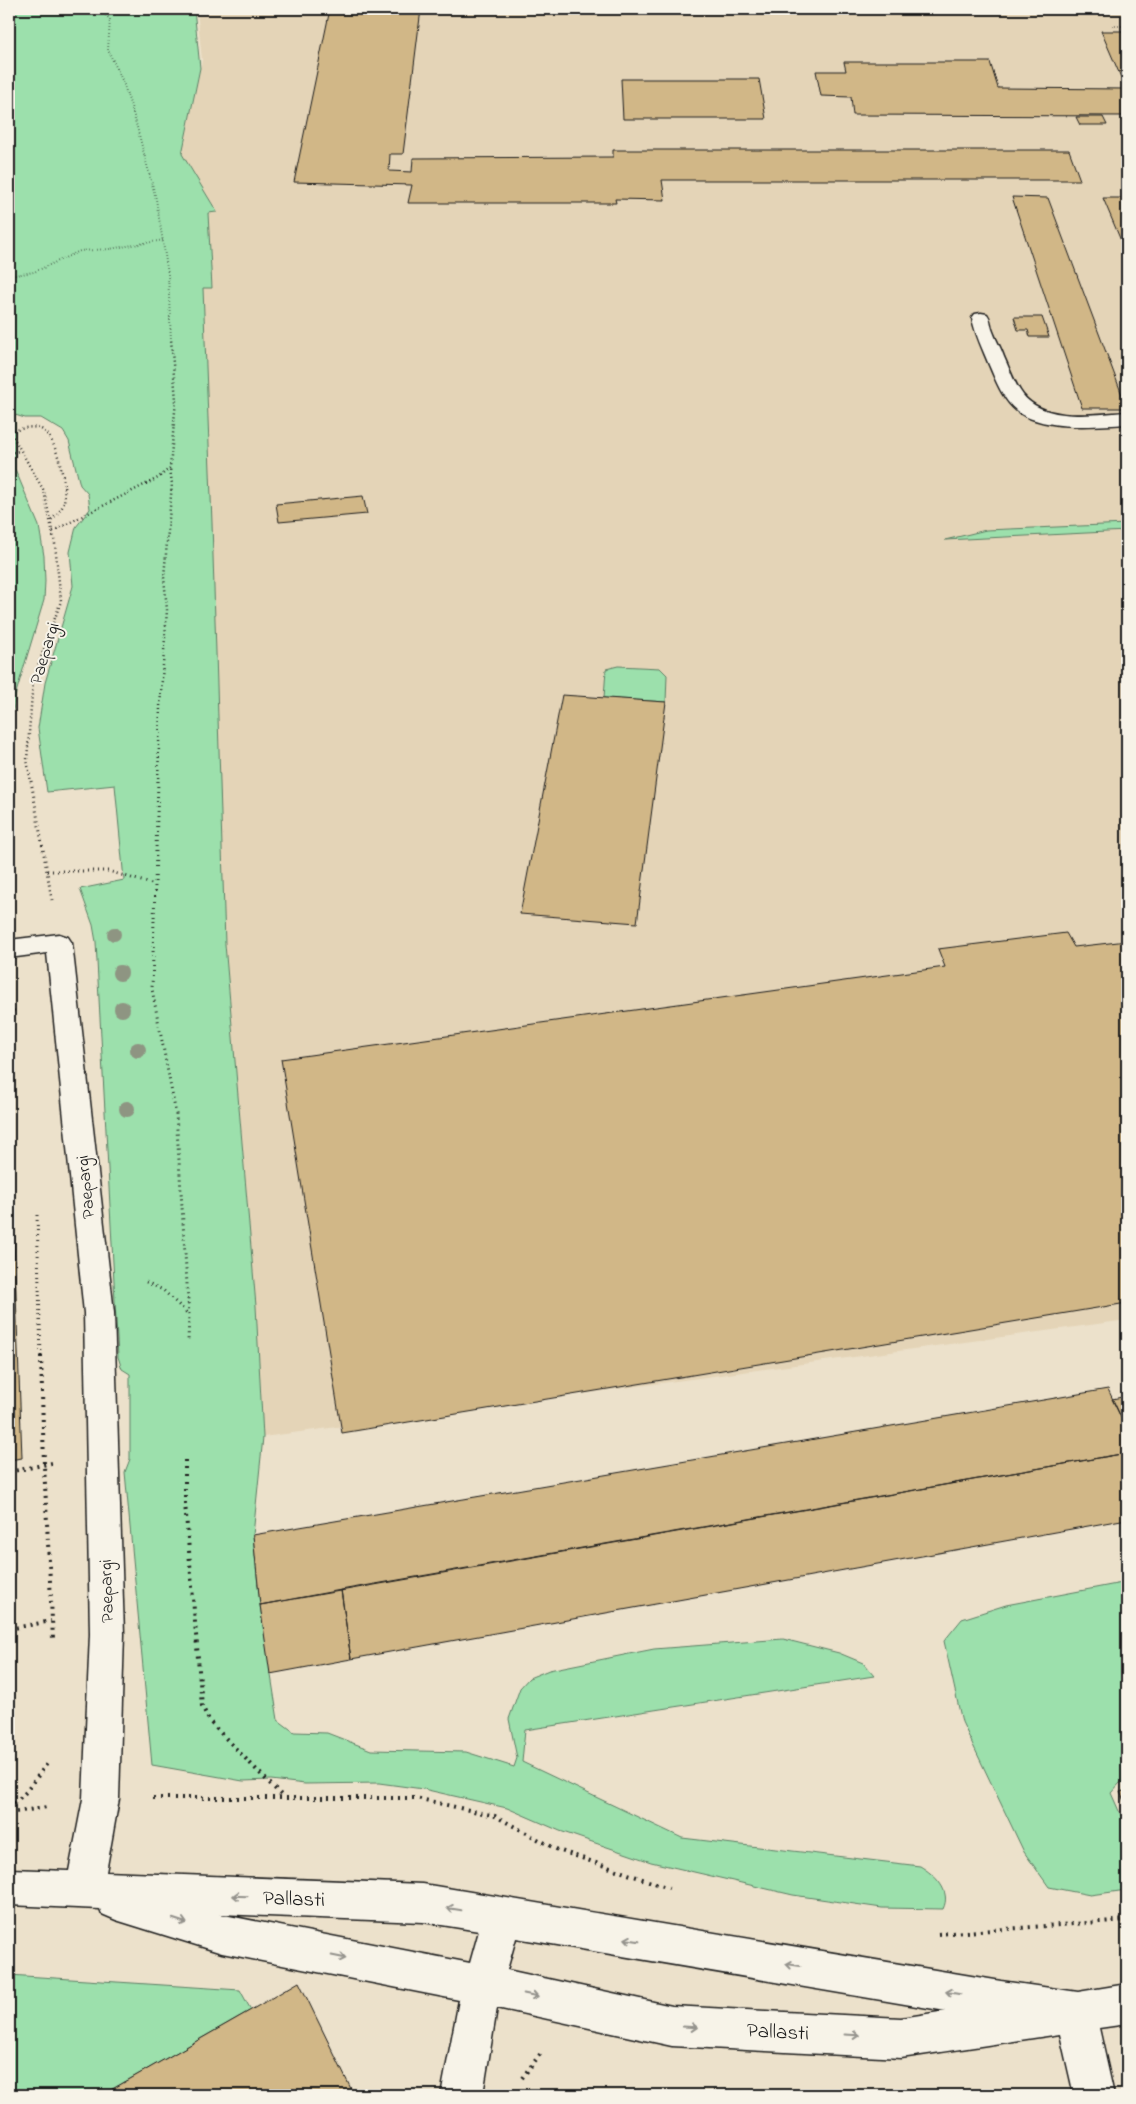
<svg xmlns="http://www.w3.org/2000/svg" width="1136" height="2104" font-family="'Indie Flower',sans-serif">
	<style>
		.built { fill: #e4d4b7 }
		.green { fill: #9ce0ac; stroke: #5c7e64 }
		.building { fill: #d1b787; stroke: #1c1c1c }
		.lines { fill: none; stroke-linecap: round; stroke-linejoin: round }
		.minor-casing { stroke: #1c1c1c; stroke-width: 3 }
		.path-far3 { stroke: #1c1c1c; stroke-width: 2; stroke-dasharray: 0.5 2.5; stroke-linecap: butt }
		.path-far2 { stroke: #1c1c1c; stroke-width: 2.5; stroke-dasharray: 1 3; stroke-linecap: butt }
		.path-far1 { stroke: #1c1c1c; stroke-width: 3; stroke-dasharray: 1 4; stroke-linecap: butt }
		.path { stroke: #1c1c1c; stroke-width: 4; stroke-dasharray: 2 5; stroke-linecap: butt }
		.minor { fill: #f7f3e8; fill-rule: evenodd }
		.tree { fill: #8e9582 }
		.oneway { stroke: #94928c }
		.labels { text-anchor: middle; stroke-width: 4; stroke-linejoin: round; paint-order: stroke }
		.street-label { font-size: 18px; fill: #1c1c1c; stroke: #f7f3e8 }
		.near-street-label { font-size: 21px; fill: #1c1c1c; stroke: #f7f3e8 }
	</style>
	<rect width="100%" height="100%" fill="#ece1cb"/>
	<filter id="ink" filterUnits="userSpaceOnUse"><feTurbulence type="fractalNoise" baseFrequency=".02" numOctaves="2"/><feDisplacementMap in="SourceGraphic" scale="10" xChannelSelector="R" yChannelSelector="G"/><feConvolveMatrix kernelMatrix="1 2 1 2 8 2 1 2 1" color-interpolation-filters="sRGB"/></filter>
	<g filter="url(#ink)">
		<path class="built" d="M197 9H1127V1320L263 1437 256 1306 225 944 203 288 212 287 208 213 217 212 182 154 202 60Z"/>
		<path class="green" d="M9 9H194L200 68 182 154 217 212 208 213 212 288H203L212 523 225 944 256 1306 263 1437 253 1535 260 1605 278 1720 294 1732 327 1733 371 1750 466 1752 514 1767 517 1758 509 1719 520 1688 529 1678 549 1670 654 1649 783 1639 839 1653 863 1663 874 1676 525 1730 522 1762 682 1838 920 1866C935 1875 952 1891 943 1909L882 1908 793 1895 651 1862 560 1831 507 1808 423 1789 379 1783 305 1784 271 1780 243 1781 152 1765 125 1472 130 1459V1374L122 1369 118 1357 96 942 93 925 80 889 124 880 115 785 47 792 38 728 45 683 73 586 70 552 76 527 90 509 88 494 80 485 69 441 63 431 41 418H25L15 415V469L39 526 44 556 45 581 44 600 16 693 9 733Z
			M1127 524V531L945 540 986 530Z
			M618 666 660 668 667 675 666 702 604 698 606 669Z
			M1127 1582V1781L1120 1783 1111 1793 1127 1829V1890L1090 1895 1049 1887 1024 1852 962 1722 944 1641 962 1619 1006 1605Z
			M9 1975 240 1990 251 2010 102 2095H9Z"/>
		<path class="building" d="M330 9H421L403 154H390L389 171 412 172 413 158 613 157V150H1069L1080 180H662L665 200 615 199 616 203H408L412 185 294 182Z
			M1101 31H1127V116L853 115 851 97 821 96 816 71H846L844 62H990L998 88 1126 89Z
			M621 79H759L766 119H623Z
			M1076 117H1103L1107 125H1080Z
			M1012 197 1048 198 1127 408H1082Z
			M1103 198H1127V255Z
			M1014 317H1042L1049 337H1030L1028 330H1018Z
			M363 496 367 514 279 522 276 504Z
			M562 695 666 702 637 923 520 914Z
			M1066 933 1074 947 1127 941V1303L342 1433 281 1059 945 967 938 949Z
			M9 1102 22 1458 9 1460Z
			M1108 1389 1127 1430V1453L260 1605 253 1535Z
			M1127 1396V1430L1112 1399Z
			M1127 1453V1519L351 1659 341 1590Z
			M341 1590 351 1659 270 1674 260 1605Z
			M1127 1790V1808L1120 1792Z
			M299 1982 354 2095H102L251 2010Z"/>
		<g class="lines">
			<g class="minor-casing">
				<path id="minor" d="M981 313 987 314C991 319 990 323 992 329 995 338 1001 348 1004 357 1010 370 1015 385 1023 395 1046 423 1096 414 1127 412V424C1097 426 1043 431 1017 411 1003 400 996 381 989 365 983 350 975 334 972 318L975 314Z
					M59 934 68 937 72 943 114 1313 124 1634 119 1799 106 1872 423 1884 1001 1981 1078 1992 1127 1984V2024L1099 2028 1114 2095H1074L1060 2034 901 2058 672 2046 497 2008 484 2088 481 2095H441L459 2000 222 1953 116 1920 102 1914 100 1909 9 1905V1869L69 1871 83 1799 90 1634 84 1313 47 953 9 958V940ZM219 1914 423 1922 479 1931 470 1963ZM516 1938 946 2011 901 2018 672 2006 507 1970Z"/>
			</g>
			<path class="path-far3" d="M99 9 110 19 108 50 123 82 134 116 156 199 168 274 171 340
				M103 12 111 9
				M1112 26H1127
				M9 276 34 272 80 251 109 249 164 240"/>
			<path class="path-far2" d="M9 430 44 491 55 544 61 601 33 680 27 760 31 782
				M10 432C20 429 31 425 41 429 57 436 67 486 64 502 62 510 56 515 50 521
				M9 453 19 451
				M53 531 158 478 170 468 176 400 171 339
				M158 782 160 707 167 610 164 577 172 484 170 468"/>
			<path class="path-far1" d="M31 781 52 900
				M158 781 152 989 176 1114 189 1315 188 1341
				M47 871H108L155 885
				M9 1009 17 1012
				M37 1215 41 1357
				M146 1282 163 1290 188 1314"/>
			<path class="path" d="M41 1356 44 1465 53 1639
				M185 1460V1503L202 1706 210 1722 283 1797
				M9 1472 52 1463
				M9 1629 51 1621
				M153 1798H416L495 1816 558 1850 669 1888
				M9 1808 26 1792 49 1761
				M9 1813 47 1807
				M938 1934 1127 1920
				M522 2078 541 2053"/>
			<use href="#minor" class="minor"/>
		</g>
		<g class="tree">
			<circle cx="114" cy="934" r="7"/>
			<circle cx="120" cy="973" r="8"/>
			<circle cx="122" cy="1009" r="8"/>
			<circle cx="138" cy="1050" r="8"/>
			<circle cx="127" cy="1109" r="8"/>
		</g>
		<defs><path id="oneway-shaft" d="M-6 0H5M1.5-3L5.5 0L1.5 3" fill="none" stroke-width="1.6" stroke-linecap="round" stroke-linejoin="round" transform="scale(1.25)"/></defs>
		<g class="oneway">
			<use href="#oneway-shaft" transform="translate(240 1896) rotate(-178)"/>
			<use href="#oneway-shaft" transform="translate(454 1909) rotate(-170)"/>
			<use href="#oneway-shaft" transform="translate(180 1921) rotate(18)"/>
			<use href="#oneway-shaft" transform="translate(632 1940) rotate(-170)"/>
			<use href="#oneway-shaft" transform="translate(339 1957) rotate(11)"/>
			<use href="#oneway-shaft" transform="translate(793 1965) rotate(-172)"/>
			<use href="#oneway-shaft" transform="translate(953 1993) rotate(-170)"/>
			<use href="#oneway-shaft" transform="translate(531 1995) rotate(12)"/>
			<use href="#oneway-shaft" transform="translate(690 2027) rotate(3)"/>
			<use href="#oneway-shaft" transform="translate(852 2035) rotate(3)"/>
		</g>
	</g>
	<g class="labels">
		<g class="street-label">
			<text transform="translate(44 653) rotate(-73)" y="6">Paepargi</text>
			<text transform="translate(85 1187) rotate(-96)" y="6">Paepargi</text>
			<text transform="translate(106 1591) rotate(-92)" y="6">Paepargi</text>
		</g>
		<g class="near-street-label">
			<text transform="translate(294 1898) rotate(2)" y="7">Pallasti</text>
			<text transform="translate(778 2031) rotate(3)" y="7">Pallasti</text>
		</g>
	</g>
	<rect width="1136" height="2104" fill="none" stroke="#f7f3e8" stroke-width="30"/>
	<rect x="15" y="15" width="1106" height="2074" fill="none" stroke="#1c1c1c" stroke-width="2" filter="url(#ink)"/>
</svg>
